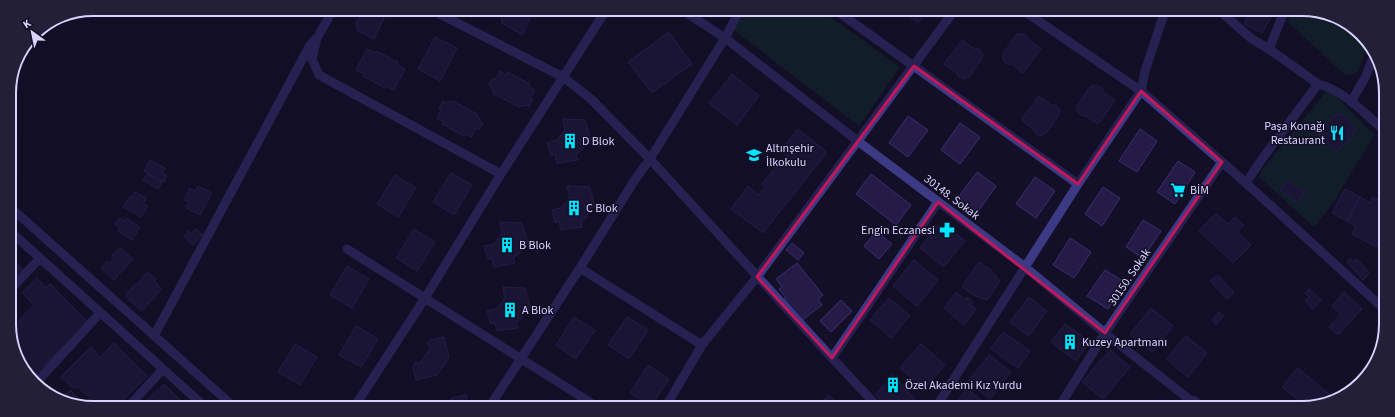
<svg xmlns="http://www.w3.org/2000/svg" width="1395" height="417" font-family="'Source Sans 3',sans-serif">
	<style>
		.green { fill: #12302f }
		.building { fill: #241b47; stroke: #3b2d73 }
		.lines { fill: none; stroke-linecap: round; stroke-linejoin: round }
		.street { stroke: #3d3a85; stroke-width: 9 }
		.highway { stroke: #ff4fa3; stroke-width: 12 }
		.marked { fill: none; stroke: #c2185b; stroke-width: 3; stroke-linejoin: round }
		.labels { text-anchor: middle; stroke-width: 3; stroke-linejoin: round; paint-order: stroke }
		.poi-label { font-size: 12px; fill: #d9d4ff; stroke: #130f26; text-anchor: start }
		.street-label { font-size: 12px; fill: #d9d4ff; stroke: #130f26 }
		.rim { fill: none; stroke: #d9d4ff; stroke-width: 2 }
	</style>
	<rect width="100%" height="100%" fill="#130f26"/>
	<path class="green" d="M746 10 822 11 900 67 859 126 734 30Z
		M1291 12H1324L1365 37 1368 44 1358 72 1345 75 1287 21Z
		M1326 92H1332L1374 135 1331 206 1314 227 1259 177 1262 170Z"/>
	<path class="building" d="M363 10H388L374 39 357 30 356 23Z
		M505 10H534L522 35 502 23 501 16Z
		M564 10H580L577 17Z
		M902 11H927L918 23Z
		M1250 12H1274L1262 33 1244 24Z
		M669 32 692 64 652 93 628 62Z
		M1020 34H1024L1027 36 1029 40 1041 49 1023 73 1012 64H1007L1004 61 1003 58V54L1016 35Z
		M435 37 457 48 440 81 418 69Z
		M962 40 973 48 978 49 981 51 983 55 982 59 969 77 965 79 958 76 956 72 944 64Z
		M367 49 375 53 376 51 398 62 397 65 405 69 394 90 386 86 385 88 363 76 364 74 356 70Z
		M500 71 506 75 508 72 530 84 528 86 535 90 530 98 533 99 529 107 526 105 519 107 494 94 491 87 489 85 493 78 495 80Z
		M732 74 759 96 737 125 709 103Z
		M1094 86H1098L1102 88 1103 92 1115 101 1098 124 1086 116H1082L1079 113 1077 109V105L1090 87Z
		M1039 96 1051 105H1055L1058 107 1060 111 1059 115 1046 133 1042 135H1038L1035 132 1033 129 1021 120Z
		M443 101 445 103 453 101 477 114 480 121 483 123 479 130 476 128 472 137 465 134 464 136 442 124 443 122 437 118 441 110 439 108Z
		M1338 113 1345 116 1355 129 1352 137 1337 151 1319 136 1320 130Z
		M908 116 928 130 908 157 889 143Z
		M563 119 585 120 591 140 584 142 583 149 576 155 578 160 557 163 555 154 551 156 547 143 557 140 565 130Z
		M960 123 980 137 960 164 941 150Z
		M798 129 827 152 763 233 731 209 748 186 759 195 765 186 762 184 779 163 782 165 788 157 780 151Z
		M1140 129 1157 141 1137 172 1119 161Z
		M150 160 165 168 162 173 167 176 164 182 144 171Z
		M1178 161 1195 172 1175 204 1157 192Z
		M977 172 996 186 977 213 957 199Z
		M451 173 472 185 454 215 433 202Z
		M147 174 162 182 158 189 143 180Z
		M871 174 911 205 896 225 856 194Z
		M395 175 416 188 398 217 377 204Z
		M1035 177 1055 191 1036 218 1016 204Z
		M1287 180 1305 192 1298 203 1280 190Z
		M198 186 212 193 200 215 186 208 189 202 184 200 190 188 195 191Z
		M567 186 590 187 595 207 588 209 587 217 581 222 582 227 561 230 559 221 555 223 552 210 561 208 570 197Z
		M1103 187 1120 198 1102 226 1085 214Z
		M1345 189 1360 197 1347 221 1332 213Z
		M135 192 146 198 143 204 148 206 141 217 123 207 130 196 132 197Z
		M1360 197 1370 203 1373 197 1384 203V233L1376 247 1352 234 1356 227 1347 221Z
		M1216 213 1228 224 1235 217 1244 225 1237 232 1251 245 1233 263 1199 231Z
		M119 218 124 221 126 218 140 227 132 240 118 231 120 228 115 225Z
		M1143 220 1161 231 1143 258 1126 247Z
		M500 222 522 223 528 243 521 246 520 253 513 258 515 263 494 267 492 258 488 259 484 246 494 244 502 233Z
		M938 225 945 231 948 227 965 241 944 267 920 248Z
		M196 229 202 235 193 245 184 237 188 231 191 234Z
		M414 229 435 242 417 271 396 258Z
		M873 235 877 239 881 235 892 244 879 259 864 246Z
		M1070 238 1091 252 1074 278 1053 265Z
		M792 243 804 253 798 260 786 250Z
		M120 247 133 259 114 280 101 268 107 261 110 263 114 258 112 256Z
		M10 257 25 272 10 287Z
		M1350 258 1353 262 1357 259 1370 273 1363 280 1347 262Z
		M914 260 938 280 917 306 893 286Z
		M979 262 991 270 1000 281 987 300 973 295 962 287Z
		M797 263 823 295 818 299 822 305 801 321 784 299 786 298 779 289 782 287 776 279Z
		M347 266 369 279 352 308 330 295Z
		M1105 270 1126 283 1108 309 1087 296Z
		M147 272 156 279 154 281 162 289 142 311 125 296 135 284 137 285Z
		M1218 275 1234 293 1227 299 1210 281Z
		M37 278 46 288 50 284 88 322 30 380 11 340V329L34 305 22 293Z
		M503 287 525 288 531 308 523 311 522 318 516 323 518 328 497 331 495 323 491 324 487 311 497 309 505 298Z
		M1309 289 1321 300 1313 309 1305 301 1309 297 1305 293Z
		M956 292 966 300 967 297 973 302 970 305 976 309 964 325 944 308Z
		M1344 292 1362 309 1338 335 1329 327 1341 314 1332 306Z
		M1029 297 1047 311 1029 336 1010 322Z
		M889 298 910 316 891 338 870 320Z
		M841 300 852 311 831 332 820 321Z
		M1151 308 1173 326 1152 352 1130 334Z
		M1219 312 1224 316 1216 324 1212 320Z
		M574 317 595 330 576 359 556 345Z
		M627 317 648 330 629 359 608 345Z
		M1065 324 1090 342 1076 361 1051 342Z
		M356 326 378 339 361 367 339 355Z
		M1003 332 1030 351 1018 368 991 349Z
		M1186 336 1207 353 1188 377 1166 359Z
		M444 337 449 358 437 375 416 380 413 367 416 362 419 364 431 347 427 344 430 340Z
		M114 343 147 376 118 405H97L77 386 74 389 61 377 91 347 100 357Z
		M295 344 317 357 300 385 278 372Z
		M921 344 945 365 924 389 900 368Z
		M1110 350 1130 367 1103 399 1082 382Z
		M989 355 1011 372 990 399 968 382Z
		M648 365 669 379 651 406 630 393Z
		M1298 368 1334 398 1308 408 1282 387Z
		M893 375 918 403 914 407H886L875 394Z
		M164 384 185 405H142Z
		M967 389 984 402 980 407H953Z
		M70 390 85 405H71L61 399Z
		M466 395 468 406H452L453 405 449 402 452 398Z
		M828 395 843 407H819Z"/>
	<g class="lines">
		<path class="street" d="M333 10 317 38 312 59 319 75 501 174
			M432 10 563 77 591 99 650 159 832 358 878 407
			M682 10 725 38 859 142 1025 267 1105 333 1190 400 1195 401 1202 408
			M837 11 1078 184
			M1024 11 1141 91 1246 183 1383 308
			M1221 12 1252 39 1269 49 1318 84C1345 91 1364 113 1384 130
			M1269 49 1284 12
			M1351 102 1366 76 1374 55
			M1246 183 1262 159 1318 84
			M10 207 233 406
			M10 231 203 405
			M347 249 596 406
			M580 268 702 345
			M10 290 40 258
			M154 336 310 45 317 38
			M832 358 938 202
			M36 383 100 313
			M130 405 163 369
			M355 406 425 298 501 174 606 10
			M490 406 580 268 636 178 650 159 725 38 740 10
			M666 406 702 345 757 277 954 11
			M936 407 1078 184 1141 91 1145 71 1165 11
			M1059 407 1105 333 1222 162"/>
		<path class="highway" d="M1381 348 1383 343"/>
	</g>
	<path d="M0 0H1395V417H0ZM914 66 1078 184 1141 91 1222 162 1105 333 938 202 832 358 757 277Z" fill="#130f26" fill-opacity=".55" fill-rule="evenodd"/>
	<path class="marked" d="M914 66 1078 184 1141 91 1222 162 1105 333 938 202 832 358 757 277Z"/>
	<defs>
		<g id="restaurant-bare" transform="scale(1.2)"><path d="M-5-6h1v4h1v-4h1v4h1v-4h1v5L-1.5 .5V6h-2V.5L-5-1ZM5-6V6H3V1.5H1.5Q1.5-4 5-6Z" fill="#00e5ff" stroke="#130f26" stroke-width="2.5" paint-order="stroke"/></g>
		<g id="building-bare" transform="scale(1.2)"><path d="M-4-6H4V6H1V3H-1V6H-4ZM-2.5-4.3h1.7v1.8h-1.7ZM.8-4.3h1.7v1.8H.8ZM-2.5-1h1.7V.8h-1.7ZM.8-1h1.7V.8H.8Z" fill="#00e5ff" stroke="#130f26" stroke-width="2.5" paint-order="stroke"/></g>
		<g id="school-bare" transform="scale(1.2)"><path d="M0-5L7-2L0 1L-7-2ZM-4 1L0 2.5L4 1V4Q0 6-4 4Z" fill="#00e5ff" stroke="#130f26" stroke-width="2.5" paint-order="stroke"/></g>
		<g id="supermarket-bare" transform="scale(1.2)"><path d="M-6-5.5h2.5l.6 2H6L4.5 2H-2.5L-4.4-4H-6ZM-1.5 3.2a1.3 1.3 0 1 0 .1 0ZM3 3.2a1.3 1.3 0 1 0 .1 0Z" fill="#00e5ff" stroke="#130f26" stroke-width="2.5" paint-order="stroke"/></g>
		<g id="pharmacy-bare" transform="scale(1.2)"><path d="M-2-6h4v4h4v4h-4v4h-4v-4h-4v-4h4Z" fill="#00e5ff" stroke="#130f26" stroke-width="2.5" paint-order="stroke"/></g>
	</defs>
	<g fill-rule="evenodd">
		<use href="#restaurant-bare" x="1337" y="133"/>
		<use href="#building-bare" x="570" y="141"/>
		<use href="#school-bare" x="754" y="155"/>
		<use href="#supermarket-bare" x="1178" y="190"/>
		<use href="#building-bare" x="574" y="208"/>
		<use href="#pharmacy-bare" x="947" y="230"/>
		<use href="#building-bare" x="507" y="245"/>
		<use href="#building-bare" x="510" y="310"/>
		<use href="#building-bare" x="1070" y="342"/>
		<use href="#building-bare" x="893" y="385"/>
	</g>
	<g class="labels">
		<g class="poi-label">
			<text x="1325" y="130" text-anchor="end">Paşa Konağı<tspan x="1325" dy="14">Restaurant</tspan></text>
			<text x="582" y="145">D Blok</text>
			<text x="766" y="152">Altınşehir<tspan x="766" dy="14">İlkokulu</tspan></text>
			<text x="1190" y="194">BİM</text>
			<text x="586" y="212">C Blok</text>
			<text x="935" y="234" text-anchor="end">Engin Eczanesi</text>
			<text x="519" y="249">B Blok</text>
			<text x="522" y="314">A Blok</text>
			<text x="1082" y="346">Kuzey Apartmanı</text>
			<text x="905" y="389">Özel Akademi Kız Yurdu</text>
		</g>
		<g class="street-label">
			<text transform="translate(952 197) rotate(37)" y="4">30148. Sokak</text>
			<text transform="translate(1129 277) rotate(-56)" y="4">30150. Sokak</text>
		</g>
	</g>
	<path d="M0 0H1395V417H0ZM93 16H1302A77 77 0 0 1 1379 93V324A77 77 0 0 1 1302 401H93A77 77 0 0 1 16 324V93A77 77 0 0 1 93 16Z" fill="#231f37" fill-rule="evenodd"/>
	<path class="rim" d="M93 16H1302A77 77 0 0 1 1379 93V324A77 77 0 0 1 1302 401H93A77 77 0 0 1 16 324V93A77 77 0 0 1 93 16Z"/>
	<g transform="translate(32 32) rotate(327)" stroke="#130f26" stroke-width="3" paint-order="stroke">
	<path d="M0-3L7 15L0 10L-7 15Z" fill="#d9d4ff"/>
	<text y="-6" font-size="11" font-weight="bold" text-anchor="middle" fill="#d9d4ff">K</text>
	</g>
</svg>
